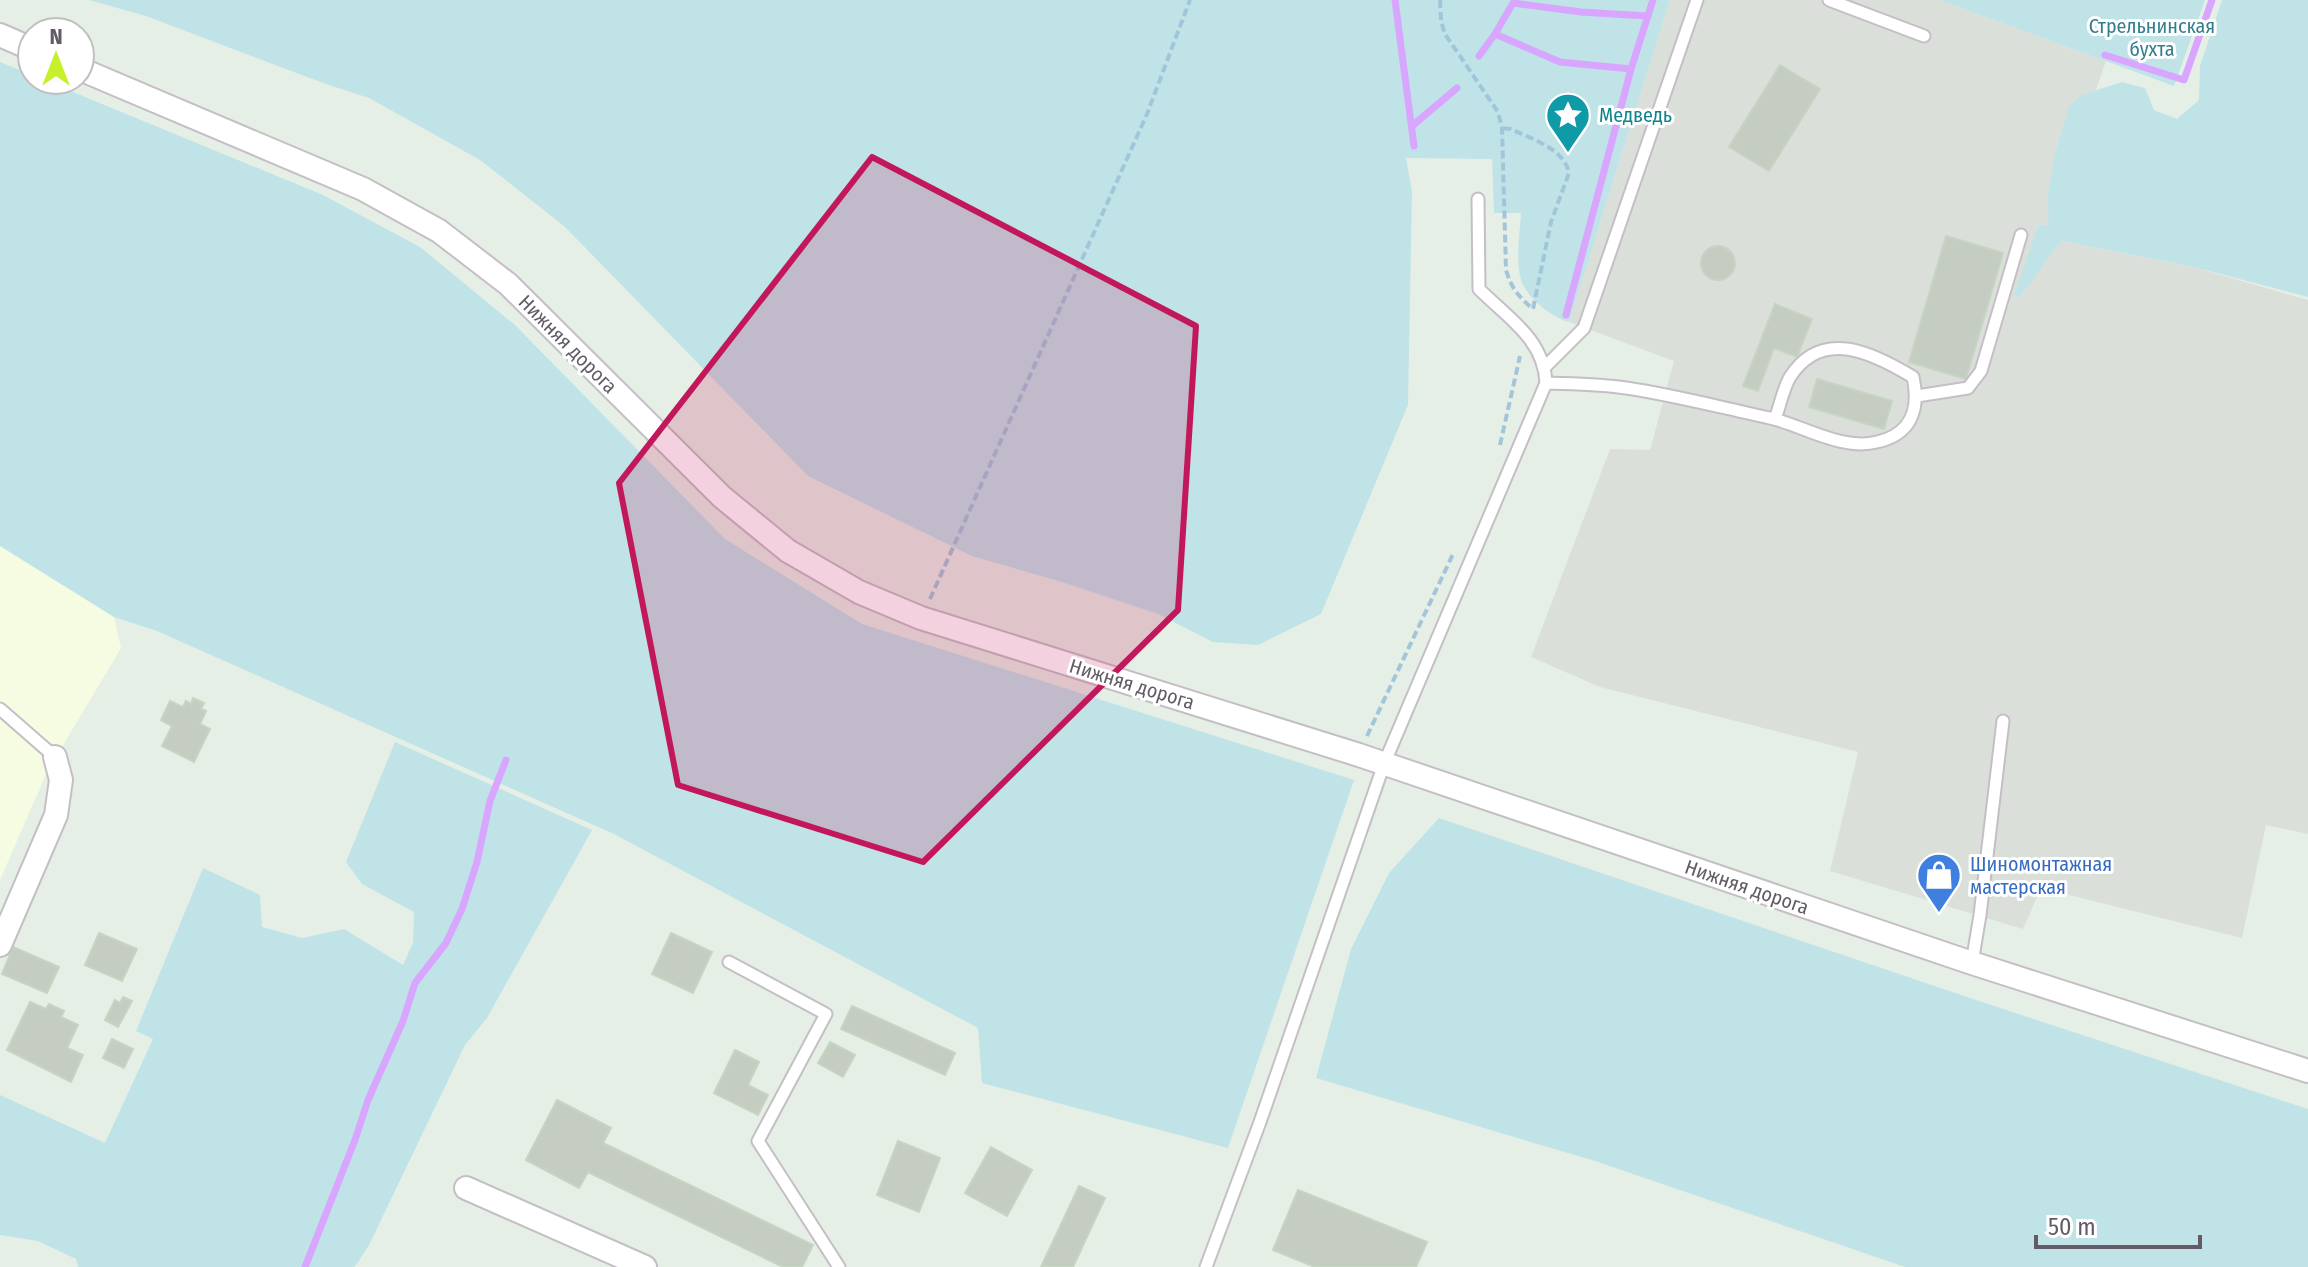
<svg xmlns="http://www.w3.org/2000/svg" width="2308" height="1267" font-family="'Fira Sans Condensed',sans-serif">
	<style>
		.industrial { fill: #dae0d9 }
		.medical { fill: #f6fce1 }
		.green { fill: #c0e3e8 }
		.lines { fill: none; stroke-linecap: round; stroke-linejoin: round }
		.stream { stroke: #d8a5ff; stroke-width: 7 }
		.building { fill: #c5cdc3; stroke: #c6d4c2; stroke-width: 2 }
		.service-casing { stroke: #c5bec6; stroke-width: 15 }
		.minor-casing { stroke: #c5bec6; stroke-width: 26 }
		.path { stroke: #a3c5da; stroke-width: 4; stroke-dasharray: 8 4; stroke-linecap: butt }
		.service { stroke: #fff; stroke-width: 11 }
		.minor { stroke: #fff; stroke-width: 22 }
		.marked { fill: #c2185b; fill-opacity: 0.2; stroke: #c2185b; stroke-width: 6; stroke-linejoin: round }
		.labels { text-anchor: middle; stroke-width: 6; stroke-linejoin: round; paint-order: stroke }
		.park-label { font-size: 20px; fill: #347e8d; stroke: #fff }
		.culture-label { font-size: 20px; fill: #0d838f; stroke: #fff; text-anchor: start }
		.street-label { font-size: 20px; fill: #635c66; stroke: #fff }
		.shop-label { font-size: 20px; fill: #366cbe; stroke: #fff; text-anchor: start }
	</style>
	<rect width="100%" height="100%" fill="#e6efe5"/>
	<path class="industrial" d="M1670 0H1939L2106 61 2049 227 2039 224 2020 297 2060 241 2190 266 2308 300V834L2266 825 2242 938 2041 888 2023 929 1830 871 1858 752 1600 687 1531 657 1610 449 1650 450 1674 361 1569 322Z"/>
	<path class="medical" d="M0 546 114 617 121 648 47 772 0 880Z"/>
	<path class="green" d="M89 0H1670L1569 322C1551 317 1524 296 1520 276 1516 256 1520 232 1521 213H1494L1492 159 1406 158 1412 191 1408 405 1321 614 1258 645 1213 642 1158 614 1062 582 972 556 808 476 564 226 480 160 369 98 323 83 146 16Z
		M1939 0H2205L2174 86Z
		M2222 0H2308V297L2190 266 2061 241 2020 297 2014 295 2039 224 2049 226 2047 198 2056 151 2069 107 2081 95 2122 82 2145 88 2154 110 2177 119 2199 100 2200 66Z
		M0 62 32 75V80H44L323 195 420 247 515 325 725 539 862 624 1354 780 1228 1148 982 1083 978 1028 614 834 157 631 114 617 0 546Z
		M395 742 592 830 487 1018 465 1045 369 1245 356 1265 354 1267H78L76 1259 38 1241 0 1235V1095L105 1143 153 1039 136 1031 203 868 260 895 262 927 302 938 344 929 403 965 413 943 414 912 362 884 346 862Z
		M1439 818 1976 1000 2308 1109V1267H1905L1595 1161 1316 1078 1351 949 1389 873Z"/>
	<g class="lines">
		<path class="stream" d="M1395 0 1414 146
			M1495 34 1560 62 1631 69
			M2105 55 2184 80 2212 0
			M1479 56 1495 34 1513 3 1581 12 1648 16
			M1412 126 1457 88
			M1566 315 1631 69 1653 0
			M305 1267 355 1140 368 1100 403 1021 415 983 446 943 462 909 477 862 490 801 506 760"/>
	</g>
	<path class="building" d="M1780 65 1820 89 1769 171 1729 147Z
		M1946 236 2003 253 1966 379 1909 362Z
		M1701 263a17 17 0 1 1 34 0a17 17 0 1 1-34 0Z
		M1775 304 1812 319 1797 357 1774 348 1758 391 1743 386Z
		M1817 379 1892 401 1884 429 1809 407Z
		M193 698 204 703 201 709 206 711 200 724 210 729 194 762 162 746 172 726 161 720 170 701 183 707 186 701 191 704Z
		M99 933 137 949 122 981 85 965Z
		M671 933 712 952 693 993 652 974Z
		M13 947 59 967 47 993 2 974Z
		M123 997 132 1001 118 1027 105 1020 115 1000 120 1003Z
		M30 1002 46 1009 49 1004 64 1011 61 1017 78 1025 67 1048 83 1055 71 1082 7 1050Z
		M852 1006 955 1053 945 1075 841 1029Z
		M112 1039 133 1049 124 1068 103 1058Z
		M830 1042 855 1055 843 1077 818 1063Z
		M735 1050 759 1062 748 1085 768 1095 758 1115 714 1093Z
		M557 1100 611 1128 603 1143 813 1245 802 1267H783L588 1172 579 1188 526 1160Z
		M898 1141 940 1158 919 1212 877 1195Z
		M991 1147 1032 1170 1007 1216 965 1193Z
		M1079 1186 1105 1198 1073 1267H1041Z
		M1298 1190 1427 1242 1416 1267H1315L1273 1250Z"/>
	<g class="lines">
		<g class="service-casing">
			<path id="service" d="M1829 0 1924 36
				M1545 367 1584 328 1697 0
				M1546 383C1573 384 1600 384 1626 388 1674 395 1723 408 1770 418 1804 426 1842 451 1877 442 1912 434 1920 409 1913 377 1873 353 1822 327 1790 377 1783 389 1780 406 1775 419
				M1917 396 1968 388 1981 371 2021 235
				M0 709 55 757
				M729 962 826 1014 758 1141 839 1267
				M1972 963 1980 915 2003 721
				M1206 1267 1260 1122 1384 764 1546 383C1544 339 1508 318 1479 289L1478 199"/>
		</g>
		<g class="minor-casing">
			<path id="minor" d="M0 35 32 49
				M80 69 363 189 439 231 508 284 722 497 788 551 859 592 921 618 1359 755 1972 963 2308 1071
				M0 945 56 815 61 780 55 757
				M466 1188 645 1267"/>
		</g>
		<path class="path" d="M1440 0 1441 21 1445 34 1498 112 1502 128 1506 270C1511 288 1519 297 1533 309L1551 222 1569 173C1564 148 1531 139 1511 129L1502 128
			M1500 445 1520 356
			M930 599 1147 114 1190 0
			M1367 736 1454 552"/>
		<use href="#service" class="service"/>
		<use href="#minor" class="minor"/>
	</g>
	<path class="marked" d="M872 157 1196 326 1178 610 923 862 678 785 619 483Z"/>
	<defs>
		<g id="sight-pin" transform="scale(2.3)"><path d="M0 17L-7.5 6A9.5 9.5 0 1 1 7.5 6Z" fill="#0f9aa8" stroke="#fff"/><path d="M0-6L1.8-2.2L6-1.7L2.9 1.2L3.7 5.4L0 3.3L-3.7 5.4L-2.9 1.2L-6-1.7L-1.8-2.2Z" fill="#fff"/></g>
		<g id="shop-pin" transform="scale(2.3)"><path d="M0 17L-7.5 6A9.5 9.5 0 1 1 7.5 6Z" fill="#3f7fe0" stroke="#fff"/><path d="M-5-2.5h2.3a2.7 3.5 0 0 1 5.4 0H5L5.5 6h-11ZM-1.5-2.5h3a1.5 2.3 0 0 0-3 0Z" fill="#fff"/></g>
	</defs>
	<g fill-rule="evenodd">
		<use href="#sight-pin" x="1568" y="115"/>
		<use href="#shop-pin" x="1939" y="875"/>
	</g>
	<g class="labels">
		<g class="park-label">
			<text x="2152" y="33">Стрельнинская<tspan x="2152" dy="23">бухта</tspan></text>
		</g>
		<g class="culture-label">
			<text x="1599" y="122">Медведь</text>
		</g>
		<g class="street-label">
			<text transform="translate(568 344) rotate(45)" y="7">Нижняя дорога</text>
			<text transform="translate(1132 684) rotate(17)" y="7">Нижняя дорога</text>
			<text transform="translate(1747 887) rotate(19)" y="7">Нижняя дорога</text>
		</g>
		<g class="shop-label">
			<text x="1970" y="871">Шиномонтажная<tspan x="1970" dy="23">мастерская</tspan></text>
		</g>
	</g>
	<g transform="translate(56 56)"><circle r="38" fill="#ffffff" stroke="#c1bec2" stroke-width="2"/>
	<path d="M0-6L14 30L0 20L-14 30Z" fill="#c7f02a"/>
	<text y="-12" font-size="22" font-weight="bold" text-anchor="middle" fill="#635c66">N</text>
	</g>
	<path d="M2036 1235v12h164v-12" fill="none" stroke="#635c66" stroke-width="4"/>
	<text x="2048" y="1235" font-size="24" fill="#635c66" stroke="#ffffff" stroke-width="6" paint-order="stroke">50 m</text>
</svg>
